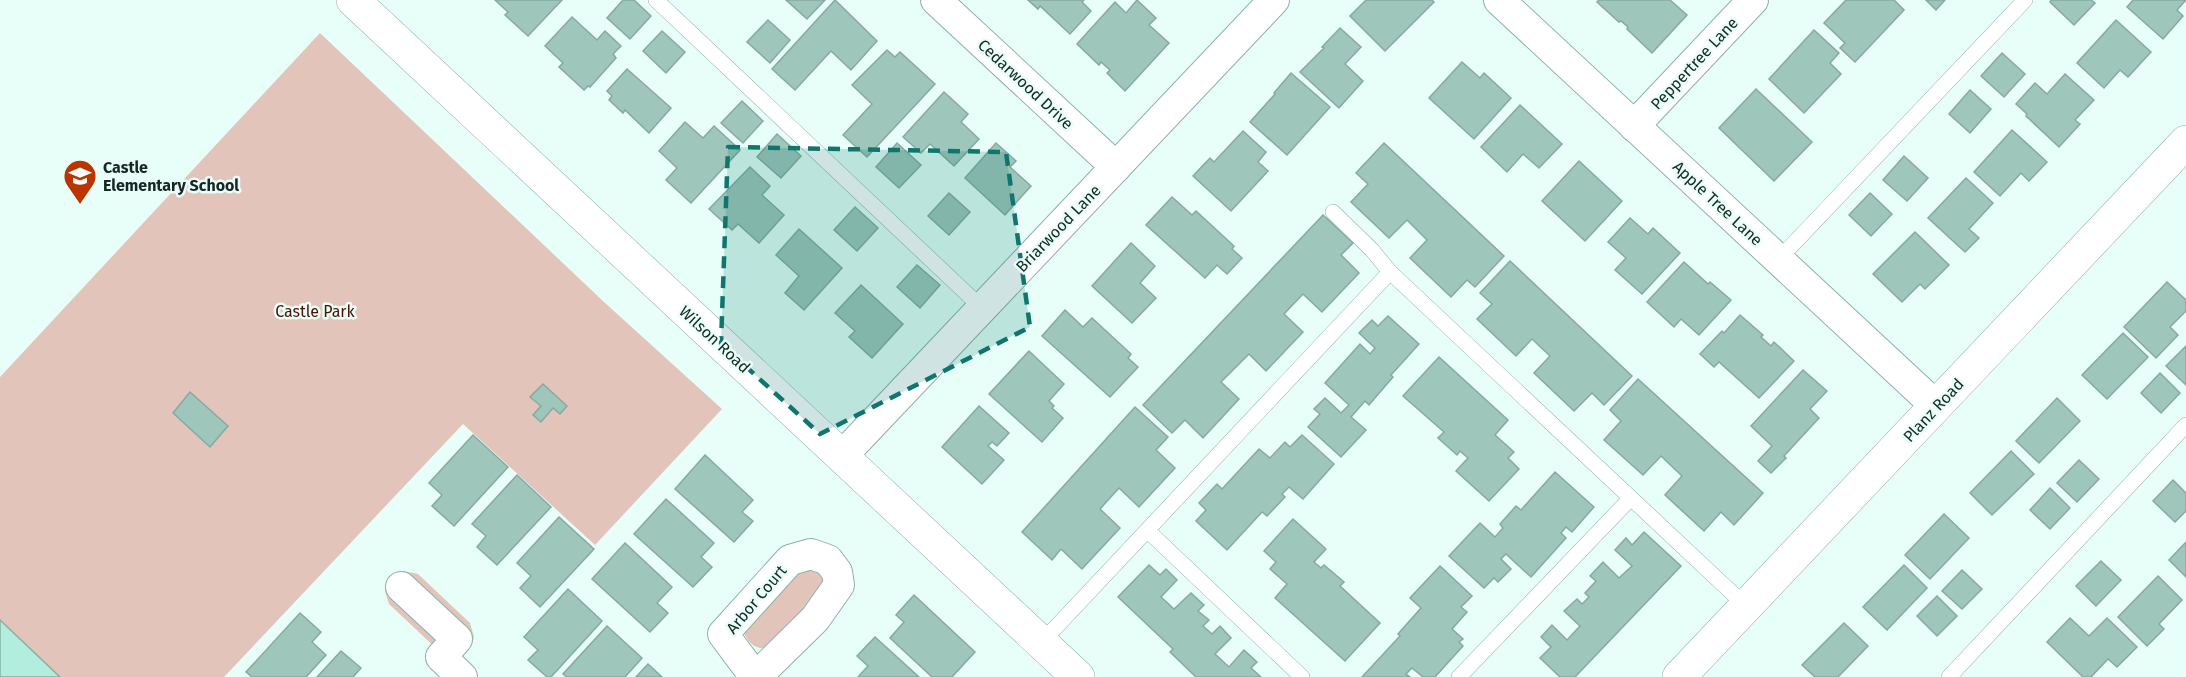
<svg xmlns="http://www.w3.org/2000/svg" width="2186" height="677" font-family="'Fira Sans',sans-serif">
<style>
.green{fill:#e3c4bb}
.water{fill:#b2eddd;stroke:#84b2a5;stroke-width:1.5}
.building{fill:#9fc6bb;stroke:#85aaa0;stroke-width:1.5}
.lines{fill:none;stroke-linecap:round;stroke-linejoin:round}
.lane-casing{stroke:#8cb2a8;stroke-width:16}
.street-casing{stroke:#8cb2a8;stroke-width:32}
.secondary-casing{stroke:#8cb2a8;stroke-width:34}
.lane{stroke:#fff;stroke-width:15}
.street{stroke:#fff;stroke-width:30}
.secondary{stroke:#fff;stroke-width:33}
.marked{fill:#0f766e;fill-opacity:0.2;stroke:#0f766e;stroke-width:4.5;stroke-dasharray:12 8;stroke-linejoin:round}
.labels{text-anchor:middle;stroke-width:5;stroke-linejoin:round;paint-order:stroke}
.street-label{font-size:16px;fill:#182723;stroke:#e7fff8}
.poi-label{font-size:16px;font-weight:bold;fill:#182723;stroke:#e7fff8;text-anchor:start}
.park-label{font-size:16px;fill:#4d1101;stroke:#e7fff8}
</style>
<rect width="100%" height="100%" fill="#e7fff8"/>
<g class="green">
<path d="M320 33 604 302 722 409 595 545 463 424 224 677H60L0 620V377Z"/>
<path d="M797 562 833 579 766 649C753 648 747 642 743 630Z"/>
<path d="M403 571 418 574 470 623 474 637 472 644 461 655 440 652 389 604 385 591 386 584 396 573Z"/>
</g>
<path class="water" d="M0 620 60 677H0Z"/>
<g class="building">
<path d="M495 0H562L528 36 505 15 508 12Z"/>
<path d="M623 0H634L651 16 630 39 607 18Z"/>
<path d="M786 0H825L807 19Z"/>
<path d="M835 0 877 41 851 70 831 51 795 90 772 69Z"/>
<path d="M1028 0H1084L1082 2 1091 11 1070 34 1040 6 1038 9Z"/>
<path d="M1137 0 1156 18 1149 25 1169 43 1125 91 1107 73 1110 70 1101 62 1099 65 1077 44 1115 2 1126 13Z"/>
<path d="M1366 0H1432L1434 2 1385 51 1350 16Z"/>
<path d="M1599 0H1670L1687 15 1652 53 1627 29 1628 27 1621 21 1619 22 1597 2Z"/>
<path d="M1846 0H1894L1904 10 1855 62 1840 48 1845 43 1824 23Z"/>
<path d="M1926 0H1945L1936 10Z"/>
<path d="M2051 0H2091L2095 3 2074 25 2050 2Z"/>
<path d="M2133 0H2186L2177 10 2183 16 2163 39 2127 7Z"/>
<path d="M572 17 597 40 605 31 621 46 613 54 616 58 590 87 588 86 584 90 559 67 563 63 545 46Z"/>
<path d="M768 20 790 40 770 63 747 42Z"/>
<path d="M2116 20 2151 52 2128 77 2120 70 2104 88 2077 63Z"/>
<path d="M1340 28 1361 47 1345 64 1363 81 1339 108 1300 72 1324 48 1322 47Z"/>
<path d="M1814 30 1839 53 1830 63 1841 74 1804 113 1769 79Z"/>
<path d="M662 31 685 52 666 73 643 51Z"/>
<path d="M887 50 895 57 900 52 935 84 867 157 843 135 872 104 852 85Z"/>
<path d="M2002 53 2025 74 2004 97 1981 76Z"/>
<path d="M1462 62 1480 78 1484 73 1511 98 1474 139 1429 98Z"/>
<path d="M627 69 671 108 649 133 625 110 623 113 609 100 612 96 607 91Z"/>
<path d="M1291 73 1330 107 1287 155 1250 122 1275 94 1274 93Z"/>
<path d="M2065 74 2094 100 2075 120 2080 124 2059 147 2026 116 2027 114 2016 104 2035 83 2047 94Z"/>
<path d="M1756 89 1812 142 1774 181 1719 128Z"/>
<path d="M1970 90 1991 109 1970 133 1949 114Z"/>
<path d="M944 92 968 114 961 122 979 139 954 166 930 144 921 153 903 137Z"/>
<path d="M742 101 763 121 743 143 721 123Z"/>
<path d="M1520 105 1562 144 1539 168 1523 154 1507 172 1481 147Z"/>
<path d="M685 122 703 138 714 126 740 150 691 203 666 180 677 168 659 151Z"/>
<path d="M2012 130 2047 162 2029 181 2021 173 2000 196 1974 172Z"/>
<path d="M1243 131 1266 152 1258 162 1268 171 1231 211 1193 176 1210 158 1214 162Z"/>
<path d="M777 134 801 156 781 178 757 157Z"/>
<path d="M897 143 921 165 899 188 876 167Z"/>
<path d="M996 143 1016 161 1010 167 1031 186 1005 215 965 178Z"/>
<path d="M1384 143 1504 256 1475 287 1467 280 1451 297 1410 258 1427 240 1407 220 1389 238 1351 202 1368 184 1356 173Z"/>
<path d="M1904 156 1928 178 1907 201 1883 180Z"/>
<path d="M1579 161 1622 201 1585 241 1542 201Z"/>
<path d="M750 167 770 186 762 195 784 215 759 243 738 224 732 230 709 209Z"/>
<path d="M1966 178 1993 203 1969 229 1979 238 1965 252 1928 218Z"/>
<path d="M949 193 970 212 949 235 928 216Z"/>
<path d="M1870 193 1892 214 1871 236 1849 215Z"/>
<path d="M1172 197 1192 215 1196 211 1234 246 1232 249 1242 258 1227 274 1217 265 1205 278 1146 225Z"/>
<path d="M855 207 878 228 857 251 834 230Z"/>
<path d="M1323 215 1353 243 1341 255 1359 273 1322 312 1303 294 1284 314 1303 332 1266 371 1249 354 1221 382 1239 399 1203 438 1185 420 1172 433 1143 405Z"/>
<path d="M1630 218 1648 234 1653 228 1680 253 1642 294 1615 270 1626 258 1608 242Z"/>
<path d="M799 229 842 268 804 310 785 293 799 276 776 255Z"/>
<path d="M1915 232 1949 265 1925 289 1920 284 1902 302 1873 274Z"/>
<path d="M1131 243 1155 266 1140 283 1156 298 1132 323 1092 286Z"/>
<path d="M1510 261 1632 376 1604 405 1592 393 1574 411 1534 373 1550 356 1532 339 1516 356 1477 319 1492 304 1480 293Z"/>
<path d="M1684 262 1708 284 1710 282 1731 300 1699 335 1681 319 1674 327 1647 302Z"/>
<path d="M917 265 940 285 920 308 897 287Z"/>
<path d="M2167 282 2186 300V311L2170 327 2178 335 2156 358 2124 327Z"/>
<path d="M861 285 903 324 872 358 849 337 855 331 835 313Z"/>
<path d="M1065 310 1083 327 1092 318 1131 354 1128 358 1138 367 1110 397 1042 336Z"/>
<path d="M1740 315 1763 335 1761 337 1771 346 1774 342 1794 361 1759 398 1719 362 1714 367 1700 354 1722 331 1724 333Z"/>
<path d="M1388 316 1419 344 1391 375 1393 377 1369 405 1365 401 1351 417 1366 430 1341 457 1308 427 1320 414 1314 409 1325 398 1341 413 1349 405 1325 383 1360 344 1370 354 1375 348 1359 333 1372 320 1378 326Z"/>
<path d="M2123 333 2148 357 2107 399 2082 375Z"/>
<path d="M2186 346V385L2166 366Z"/>
<path d="M1029 351 1064 384 1049 401 1054 406 1052 408 1063 418 1042 442 989 394Z"/>
<path d="M1439 357 1508 420 1495 435 1514 452 1508 458 1519 469 1489 501 1456 471 1468 458 1460 451 1457 455 1438 438 1444 432 1403 396Z"/>
<path d="M1803 370 1827 391 1810 409 1819 418 1784 456 1786 458 1771 473 1758 461 1772 446 1751 426Z"/>
<path d="M2160 373 2180 393 2161 413 2141 393Z"/>
<path d="M1638 379 1763 493 1734 525 1721 512 1704 531 1665 495 1682 476 1661 456 1643 475 1604 440 1621 421 1610 410Z"/>
<path d="M543 384 567 406 560 414 553 408 541 422 533 415 541 406 530 397Z"/>
<path d="M190 392 228 426 210 447 173 413Z"/>
<path d="M2057 398 2080 421 2039 463 2016 441Z"/>
<path d="M979 406 1009 433 997 446 992 442 988 446 1004 460 982 484 942 447Z"/>
<path d="M1135 407 1168 437 1156 450 1175 468 1139 507 1119 488 1100 509 1120 528 1082 569 1061 549 1052 560 1022 532Z"/>
<path d="M473 435 508 467 454 526 432 506 442 495 429 483Z"/>
<path d="M1302 435 1334 464 1303 499 1289 487 1282 494 1285 497 1267 516 1262 512 1227 550 1196 521 1206 510 1199 503 1217 484 1222 489 1259 449 1270 458 1285 442 1290 447Z"/>
<path d="M2011 451 2034 474 1992 515 1970 493Z"/>
<path d="M705 455 753 500 742 512 753 521 734 542 675 489Z"/>
<path d="M2079 460 2099 479 2077 502 2057 483Z"/>
<path d="M1555 472 1594 507 1572 532 1566 527 1561 533 1566 538 1531 577 1506 554 1501 559 1511 569 1498 582 1494 578 1484 588 1449 556 1480 523 1495 537 1503 528 1500 524 1516 506 1521 510Z"/>
<path d="M517 475 551 507 497 565 477 547 486 536 472 524Z"/>
<path d="M2173 480 2186 493V511L2175 522 2153 501Z"/>
<path d="M2050 488 2070 508 2050 529 2030 510Z"/>
<path d="M666 499 714 543 701 557 712 567 693 587 634 534Z"/>
<path d="M1944 514 1969 538 1930 579 1905 555Z"/>
<path d="M559 517 594 549 540 607 520 588 531 576 517 563Z"/>
<path d="M1293 519 1326 549 1314 562 1321 568 1324 565 1344 582 1340 586 1380 623 1345 661 1275 598 1287 584 1270 569 1276 562 1264 551Z"/>
<path d="M1644 532 1681 566 1575 677H1560L1540 658 1551 647 1541 637 1552 625 1567 640 1580 626 1564 611 1577 599 1582 604 1589 597 1585 593 1596 581 1590 576 1603 562 1619 578 1632 566 1615 550 1626 538 1632 545Z"/>
<path d="M2186 542V577L2169 560Z"/>
<path d="M625 543 672 587 657 603 668 613 650 632 592 579Z"/>
<path d="M2101 561 2121 580 2096 606 2076 586Z"/>
<path d="M1149 565 1160 575 1166 569 1177 580 1161 597 1174 609 1191 593 1204 605 1198 611 1209 620 1203 626 1212 634 1220 626 1231 638 1215 654 1229 667 1244 650 1257 662 1251 668 1261 677H1196L1170 652 1173 649 1118 597Z"/>
<path d="M1904 565 1927 588 1887 630 1863 607Z"/>
<path d="M1440 566 1472 596 1461 607 1467 612 1452 629 1463 639 1459 642 1463 646 1435 677H1423L1412 668 1406 674 1410 677H1362L1400 636 1398 634 1421 608 1410 598Z"/>
<path d="M1962 570 1982 589 1962 609 1942 591Z"/>
<path d="M2158 576 2182 600 2159 624 2164 629 2147 646 2118 617Z"/>
<path d="M568 589 602 621 551 677H547L528 660 538 650 524 637Z"/>
<path d="M914 595 975 652 952 677H932L890 638 904 622 896 615Z"/>
<path d="M1937 596 1957 616 1937 636 1917 616Z"/>
<path d="M300 613 321 632 312 642 326 655 306 677H252L246 672Z"/>
<path d="M2070 618 2089 636 2107 618 2137 647 2117 667 2108 659 2091 677H2083L2047 642Z"/>
<path d="M1844 623 1868 646 1838 677H1815L1802 665Z"/>
<path d="M607 626 642 658 625 677H567L563 674Z"/>
<path d="M875 637 919 677H858L868 666 857 656Z"/>
<path d="M341 651 361 668 353 677H317Z"/>
<path d="M648 664 662 677H636Z"/>
</g>
<g class="lines">
<defs>
<g id="lane">
<path d="M656 0 982 308"/>
<path d="M1333 212 1372 250 1390 272"/>
<path d="M1778 260 2025 0"/>
<path d="M1148 531 1302 677"/>
<path d="M1041 643 1390 272 1746 606"/>
<path d="M1459 677 1630 499"/>
<path d="M1949 677 2186 425"/>
</g>
<g id="street">
<path d="M936 0 1116 167"/>
<path d="M1499 0 1936 406"/>
<path d="M1634 126 1753 0"/>
<path d="M842 456 1274 0"/>
<path d="M401 587 457 639 441 657 462 677"/>
<path d="M755 677 723 634 790 560 811 554 828 560 837 572 839 585 815 619 756 677"/>
</g>
<g id="secondary">
<path d="M353 0 1078 677"/>
<path d="M1679 677 2186 142"/>
</g>
</defs>
<use href="#lane" class="lane-casing"/>
<use href="#street" class="street-casing"/>
<use href="#secondary" class="secondary-casing"/>
<use href="#lane" class="lane"/>
<use href="#street" class="street"/>
<use href="#secondary" class="secondary"/>
</g>
<path class="marked" d="M728 147 1006 152 1030 327 820 434 721 344Z"/>
<defs>
<symbol id="school-pin" viewBox="-11 -11 22 30"><path d="M0 17L-7.5 6A9.5 9.5 0 1 1 7.5 6Z" fill="#bc3400" stroke="#e7fff8"/><path d="M0-5L7-2L0 1L-7-2ZM-4 1L0 2.5L4 1V4Q0 6-4 4Z" fill="#fff"/></symbol>
</defs>
<g fill-rule="evenodd">
<use href="#school-pin" x="61" y="157" width="38" height="52"/>
</g>
<g class="labels">
<g class="street-label">
<text transform="translate(1694 63) rotate(-47)" y="6">Peppertree Lane</text>
<text transform="translate(1026 84) rotate(43)" y="6">Cedarwood Drive</text>
<text transform="translate(1718 203) rotate(43)" y="6">Apple Tree Lane</text>
<text transform="translate(1058 228) rotate(-46)" y="6">Briarwood Lane</text>
<text transform="translate(715 339) rotate(43)" y="6">Wilson Road</text>
<text transform="translate(1933 410) rotate(-47)" y="6">Planz Road</text>
<text transform="translate(756 599) rotate(-50)" y="6">Arbor Court</text>
</g>
<g class="poi-label">
<text x="103" y="173">Castle<tspan x="103" dy="18">Elementary School</tspan></text>
</g>
<g class="park-label">
<text x="315" y="317">Castle Park</text>
</g>
</g>
</svg>
